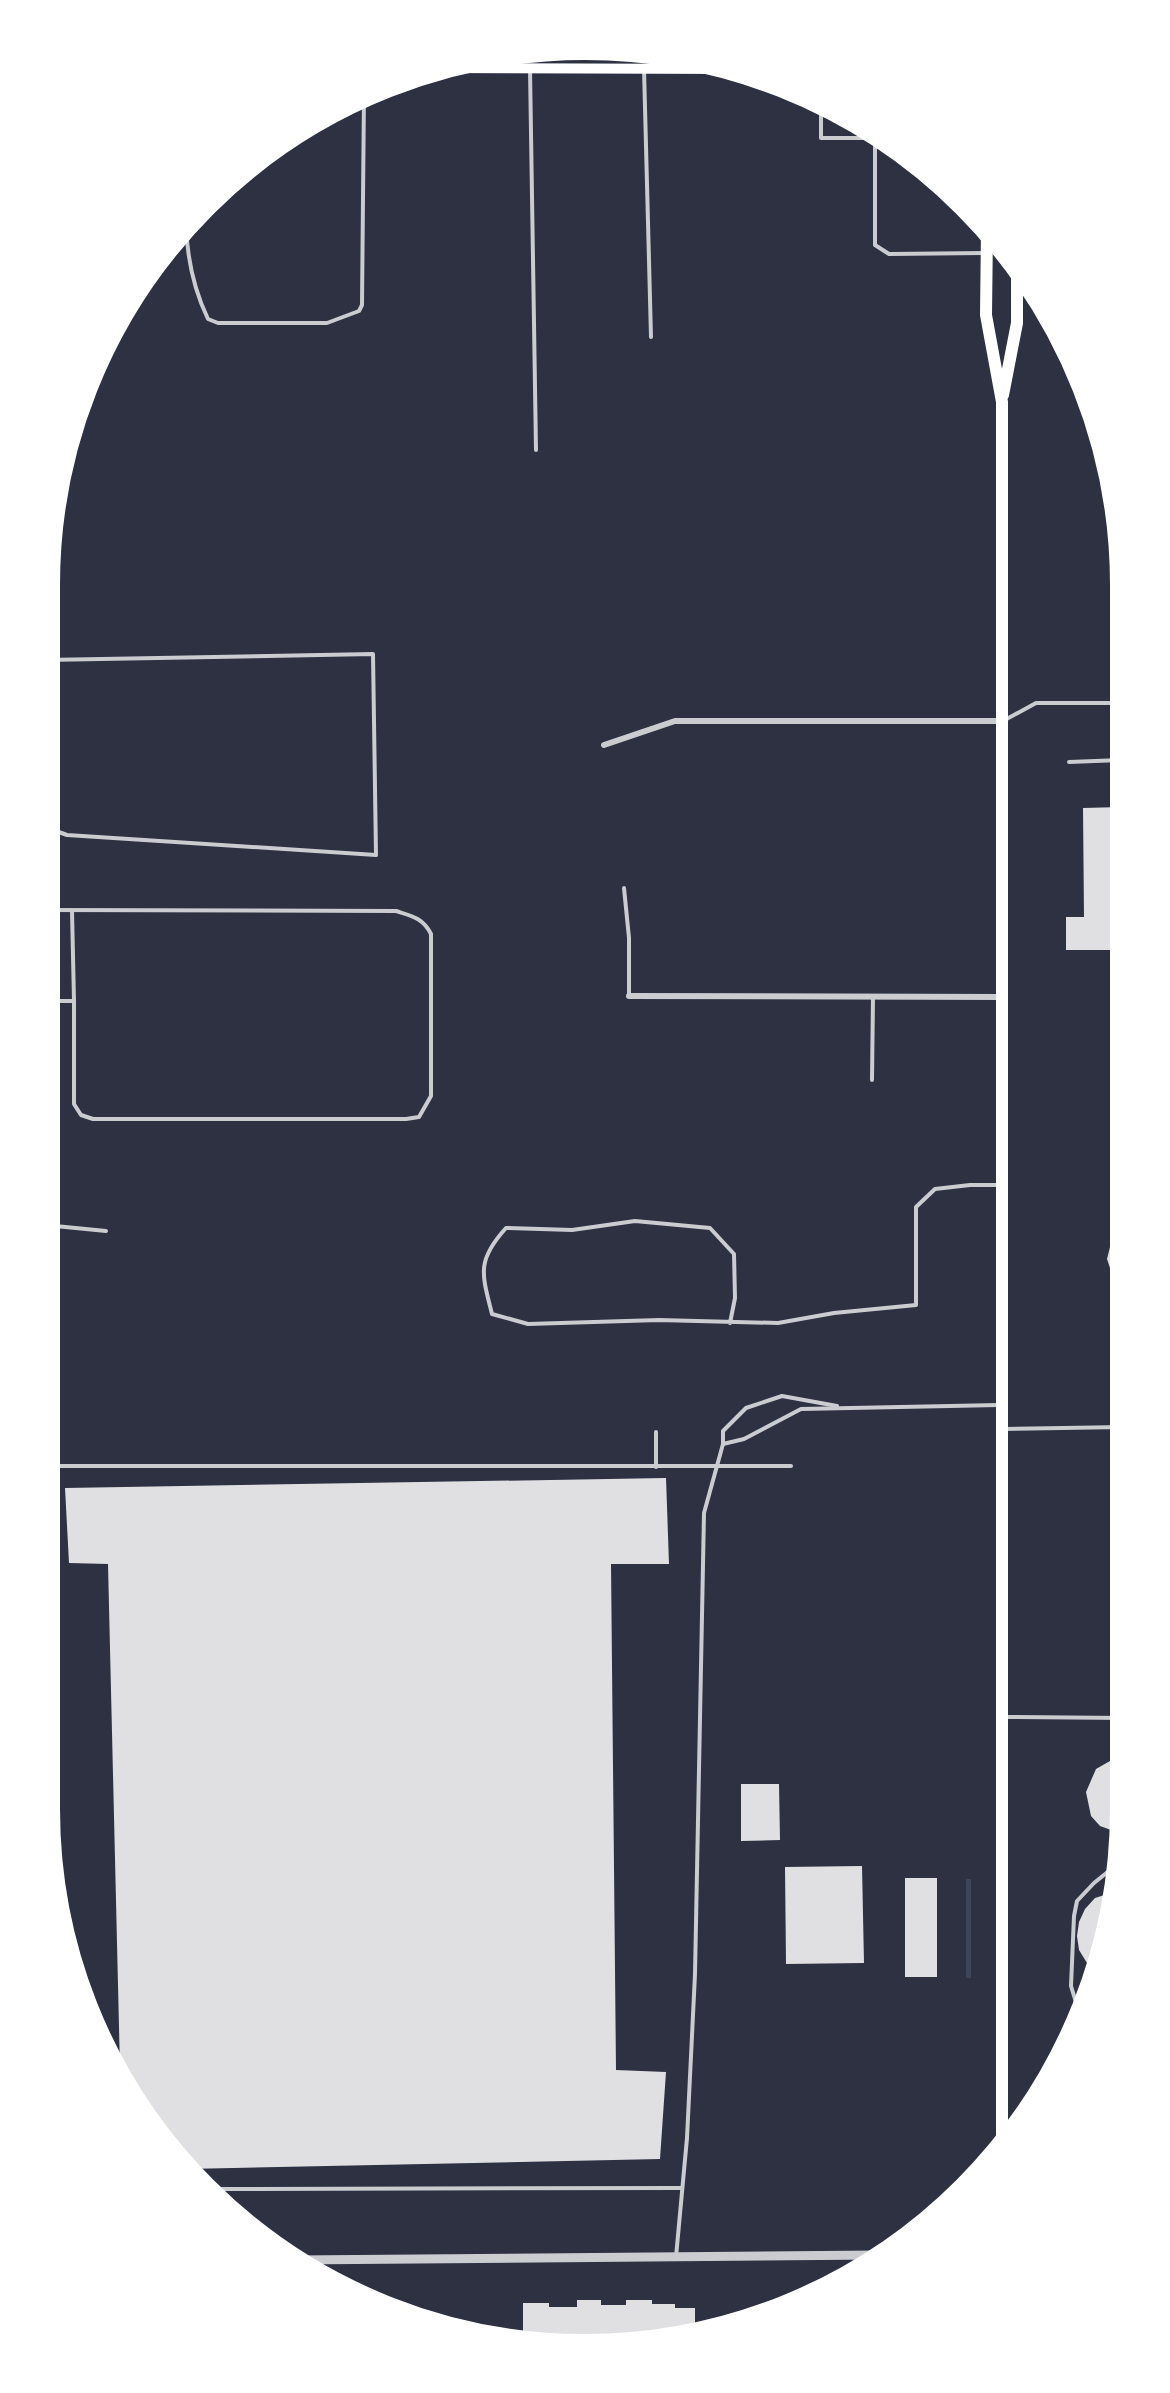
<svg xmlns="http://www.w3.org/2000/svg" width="1170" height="2393" font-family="'Asap Condensed',sans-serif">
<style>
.green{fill:#3c4559}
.building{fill:#e0e0e3}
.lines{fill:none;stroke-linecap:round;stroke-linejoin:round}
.service{stroke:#caccd0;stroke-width:4}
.minor{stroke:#caccd0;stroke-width:6}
.tertiary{stroke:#caccd0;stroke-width:9}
.secondary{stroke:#fff;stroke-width:10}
.primary{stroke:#fff;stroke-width:12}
.rim{fill:none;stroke:#fff;stroke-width:8}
</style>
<rect width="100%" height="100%" fill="#2d3142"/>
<rect class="green" x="966" y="1879" width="5" height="99"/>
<g class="building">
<path d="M1121 807V829H1117V950H1066V917H1084L1083 808Z"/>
<path d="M1122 1088V1094L1123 1121 1115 1104Z"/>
<path d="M1123 1234V1282L1112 1274 1107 1259 1111 1243Z"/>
<path d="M1123 1304V1337L1114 1323 1116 1312Z"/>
<path d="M666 1478 669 1564H611L616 2070 666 2072 660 2159 186 2169 157 2137 120 2069 108 1564 69 1563 65 1488Z"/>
<path d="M1117 1757H1125L1122 1834 1100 1826 1091 1816 1086 1792 1096 1769Z"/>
<path d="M741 1784H779L780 1840 741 1841Z"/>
<path d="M862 1866 864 1963 786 1964 785 1867Z"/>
<rect x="905" y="1878" width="32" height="99"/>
<path d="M1117 1891 1115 1914 1097 1972 1087 1963 1079 1950 1077 1936 1079 1922 1085 1909 1095 1898Z"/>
<path d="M577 2300H601V2305H626V2300H652V2304H675V2308H695V2329L700 2330 655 2343 523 2339V2303H549V2307H577Z"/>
</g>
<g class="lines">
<g class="service">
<path d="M530 69 536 450"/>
<path d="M644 69 651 337"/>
<path d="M821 103V138H875V245L889 254 984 253"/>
<path d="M186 224C187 258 193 288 208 319L218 323H327L359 311 362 305 364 94"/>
<path d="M1003 721 1036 703H1121"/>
<path d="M1069 762 1121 760"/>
<path d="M45 827 67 835 376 855 373 654 45 660"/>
<path d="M624 888 629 938V996"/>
<path d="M72 911 74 1001"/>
<path d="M45 1001H74V1104L81 1115 93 1119H406L419 1117 431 1096V934C423 918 412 916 396 911L45 910"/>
<path d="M872 1080 873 997"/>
<path d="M45 1225 106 1231"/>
<path d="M730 1323 735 1298 734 1254 710 1228 635 1221 572 1230 506 1228C476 1261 482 1274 492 1314L528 1324 659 1320 778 1323 834 1313 916 1305V1207L935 1189 970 1185H998"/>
<path d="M1004 1429 1124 1427"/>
<path d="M723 1444 744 1439 801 1409 999 1405"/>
<path d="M45 1466H791"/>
<path d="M656 1467V1432"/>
<path d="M1116 1618 1114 1548 1124 1519"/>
<path d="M1003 1717 1125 1718"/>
<path d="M1084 2013 1078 2009 1071 1986 1074 1916 1077 1901 1094 1883 1120 1862"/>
<path d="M206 2189 682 2188"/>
<path d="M676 2257 687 2138 695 1974 704 1513 723 1444V1431L746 1408 782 1396 837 1406"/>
</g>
<g class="minor">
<path d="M604 745 675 721H1002"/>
<path d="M629 996 1003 997"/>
</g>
<path class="tertiary" d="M294 2260 876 2255"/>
<path class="secondary" d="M436 68 735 69"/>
<g class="primary">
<path d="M987 230 986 315 1002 402V2147"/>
<path d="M1003 395 1017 323V263"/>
</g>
</g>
<path d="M0 0H1170V2393H0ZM585 56H585A529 529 0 0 1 1114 585V1809A529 529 0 0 1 585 2338H585A529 529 0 0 1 56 1809V585A529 529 0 0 1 585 56Z" fill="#fff" fill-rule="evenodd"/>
<path class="rim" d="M585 56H585A529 529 0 0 1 1114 585V1809A529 529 0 0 1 585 2338H585A529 529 0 0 1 56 1809V585A529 529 0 0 1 585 56Z"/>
</svg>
